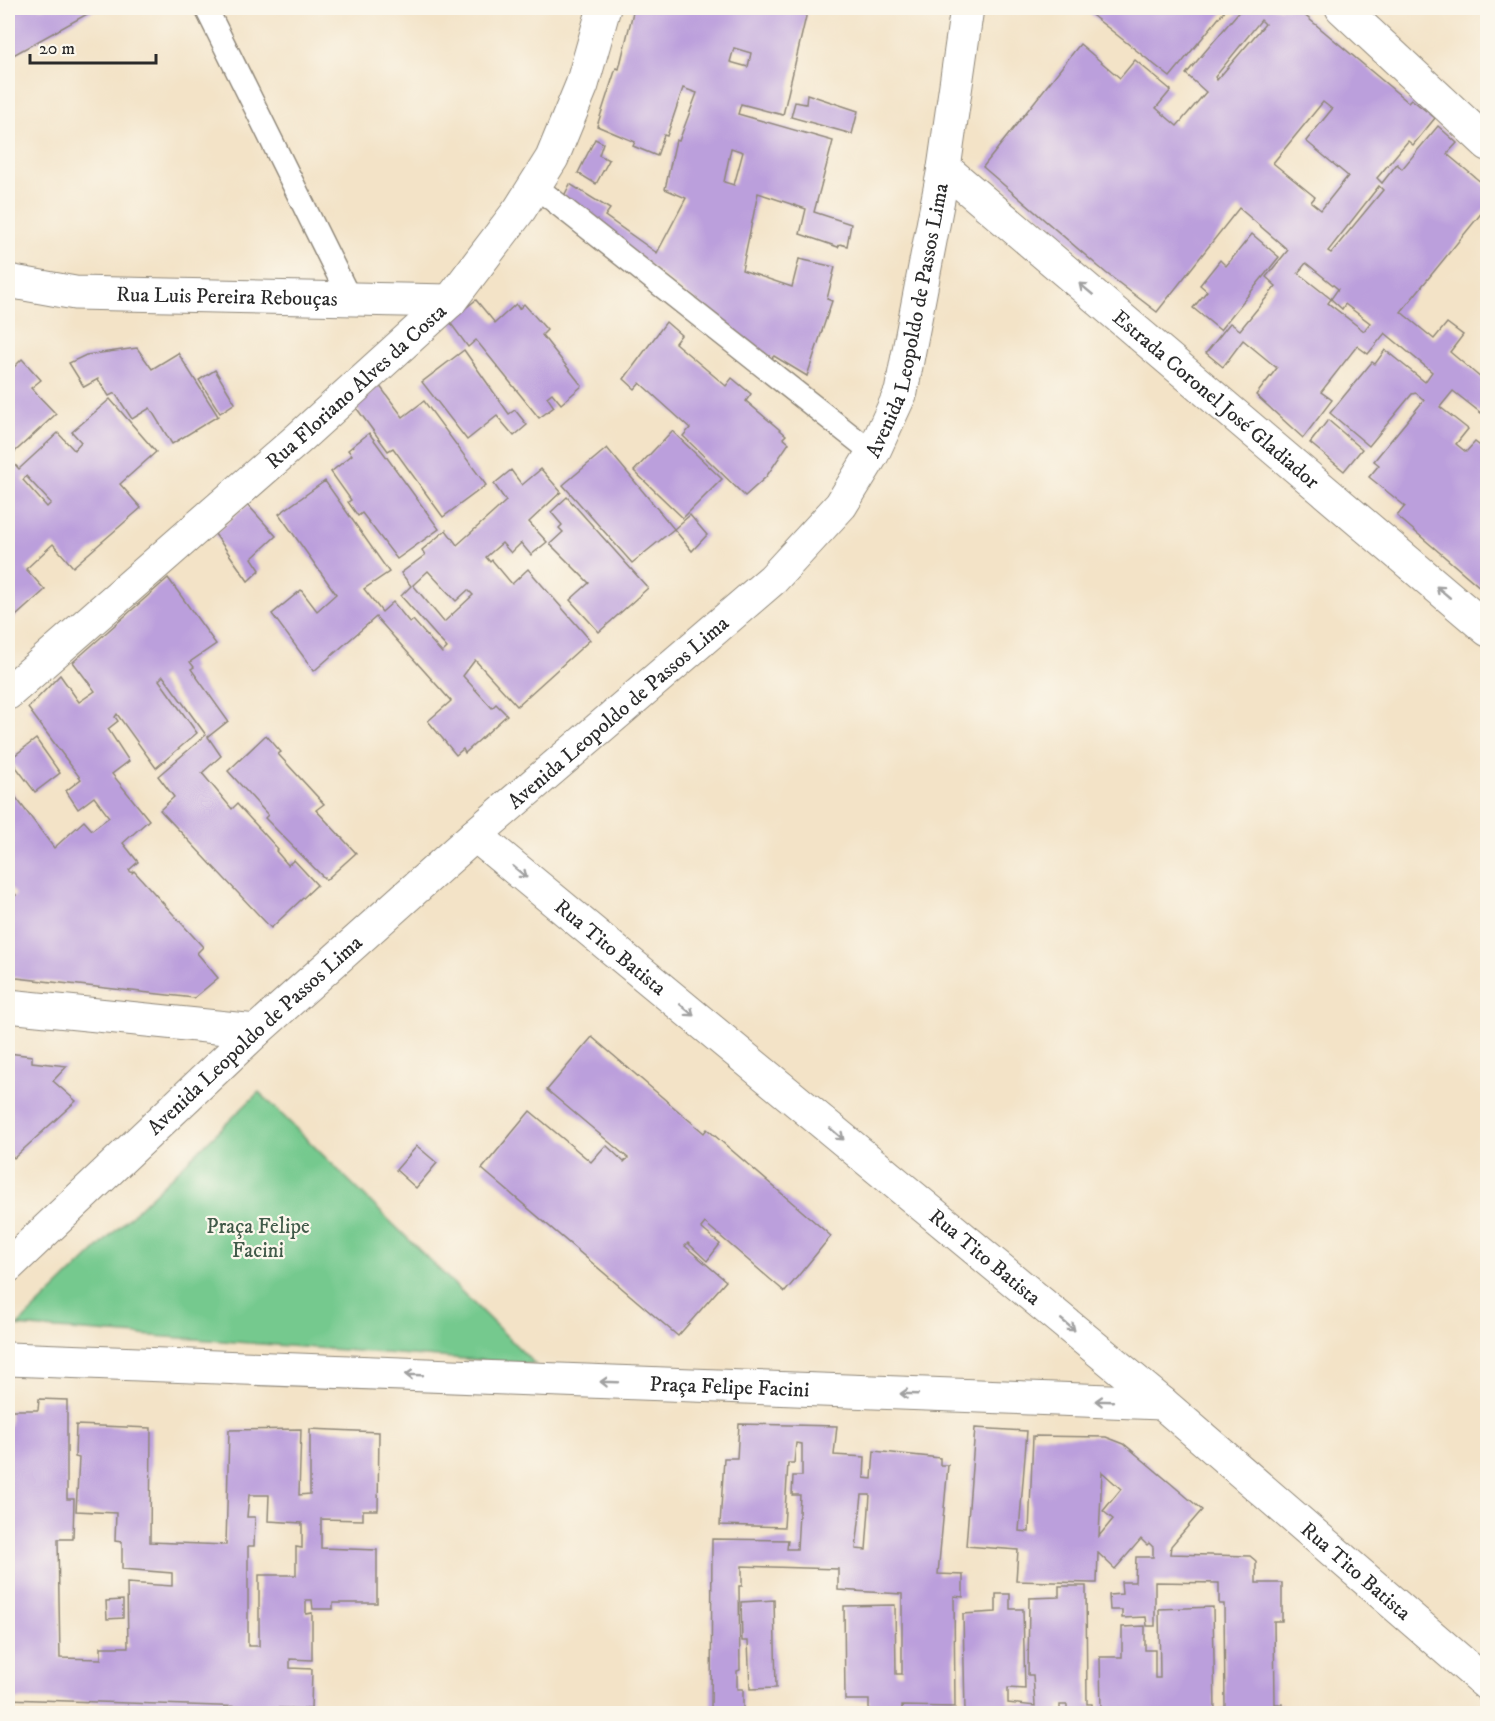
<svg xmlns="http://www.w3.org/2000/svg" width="1495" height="1721" font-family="'IM FELL DW Pica',serif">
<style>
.green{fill:#74c98e;stroke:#507a5c;stroke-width:1.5}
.building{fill:#bb9fdc;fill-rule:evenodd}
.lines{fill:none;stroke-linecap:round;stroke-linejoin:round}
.service-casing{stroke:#8f8779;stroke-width:25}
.minor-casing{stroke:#8f8779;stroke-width:35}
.service{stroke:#fff;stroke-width:22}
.minor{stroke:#fff;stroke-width:33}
.oneway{stroke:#a0a0a0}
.labels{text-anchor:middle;stroke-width:4.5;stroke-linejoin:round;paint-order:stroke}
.street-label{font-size:21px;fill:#2b2b2b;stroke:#fbf7ec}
.park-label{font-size:21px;fill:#415a49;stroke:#fbf7ec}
</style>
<rect width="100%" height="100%" fill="#fbf7ec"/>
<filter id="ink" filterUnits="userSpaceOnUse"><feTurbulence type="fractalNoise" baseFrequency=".0167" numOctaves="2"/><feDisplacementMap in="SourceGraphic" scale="12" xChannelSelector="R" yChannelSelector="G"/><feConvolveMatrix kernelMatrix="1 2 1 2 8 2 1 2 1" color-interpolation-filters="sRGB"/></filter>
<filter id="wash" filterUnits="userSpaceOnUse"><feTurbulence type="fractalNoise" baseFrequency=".008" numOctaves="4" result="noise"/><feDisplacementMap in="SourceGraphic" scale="24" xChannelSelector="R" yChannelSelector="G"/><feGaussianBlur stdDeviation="1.35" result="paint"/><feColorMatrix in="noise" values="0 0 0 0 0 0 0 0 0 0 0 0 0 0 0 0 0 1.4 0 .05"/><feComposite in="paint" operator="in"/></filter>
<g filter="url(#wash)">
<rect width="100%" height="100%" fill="#f3e3c7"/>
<path class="green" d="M259 1092 535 1364 17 1326Z"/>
<g id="blocks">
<g class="building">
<path d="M8 8H98L8 58Z"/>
<path d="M634 8H808L783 115 741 104 738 114 833 141 814 212 851 224 847 246 840 244 838 247 800 234 806 209 758 193 742 270 792 287 799 259 835 267 827 299 832 301 807 376 774 356 771 359 563 198 570 184 610 209 605 216 657 253 686 198 665 189 676 140 679 141 697 93 683 88 667 136 664 135 657 156 633 146 635 142 597 126 616 68 619 69ZM734 48 751 53 748 67 730 62ZM731 148 743 152 734 185 724 182Z"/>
<path d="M1083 8H1227L1170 77Z"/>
<path d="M1242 8H1296L1408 102 1411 99 1435 118 1413 145 1408 141 1377 178 1382 183 1397 164 1402 169 1438 126 1457 143 1447 154 1488 188V205L1401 312 1434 339 1447 323 1463 335 1450 352 1488 384V406L1481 413 1453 391 1440 407 1468 429 1456 444 1466 452 1475 442 1488 452V594L1397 516 1405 506 1369 477 1379 465 1374 461 1424 400 1416 393 1412 394 1369 446 1330 413 1372 362 1375 364 1385 350 1425 382 1432 372 1385 333 1368 354 1357 346 1321 392 1332 400 1303 438 1256 395 1277 368 1243 340 1223 367 1206 353 1230 323 1240 330 1276 286 1266 277 1288 250 1239 208 1157 312 1106 273 983 167 1080 44 1120 78 1135 60 1171 90 1156 108 1177 126 1206 92 1186 74ZM1261 20 1265 24 1217 80 1215 77ZM1323 102 1332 109 1306 141 1348 176 1321 210 1311 202 1315 197 1273 163ZM1379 186 1383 190 1331 253 1328 251ZM1306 263 1338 289 1331 299 1298 273ZM1331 299 1342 309 1345 304 1370 323 1364 331 1328 303Z"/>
<path d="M807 94 858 111 852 134 791 117 795 102 806 104Z"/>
<path d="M595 139 603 143 599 155 609 160 596 184 578 173Z"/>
<path d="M1252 234 1279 257 1220 330 1193 308 1207 291 1200 285 1220 260 1226 266Z"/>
<path d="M476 300 495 323 516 304 519 309 524 304 547 330 542 335 582 386 561 404 552 393 547 397 554 407 539 418 476 340 468 347 449 321Z"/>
<path d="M666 322 681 335 675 343 726 386 732 378 751 394 746 401 786 435 783 438 789 443 766 477 745 496 683 436 690 428 640 383 635 389 624 379Z"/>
<path d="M137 348 152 369 178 353 218 416 172 444 150 408 132 419 115 393 109 396 98 379 84 387 69 363 86 355Z"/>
<path d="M464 350 509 414 515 410 527 425 514 436 497 416 467 440 422 382Z"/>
<path d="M22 359 41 380 31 388 56 414 8 458V373Z"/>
<path d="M215 370 235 403 220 413 199 380Z"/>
<path d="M379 385 403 417 424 401 486 485 443 517 393 448 388 451 355 406Z"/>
<path d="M110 399 156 452 120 484 141 508 73 567 53 544 26 569 45 590 8 623V460L9 458 19 469 58 433 74 450 81 442 72 432ZM26 476 51 503 47 507 23 480Z"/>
<path d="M1328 420 1362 449 1344 471 1310 443Z"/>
<path d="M672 431 722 479 683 518 634 471Z"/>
<path d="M369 433 439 529 397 559 362 513 358 516 348 502 351 500 331 472 352 455 348 450Z"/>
<path d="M607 448 674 529 690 515 707 535 692 551 674 529 632 563 563 485Z"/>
<path d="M541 469 561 492 529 522 547 542 531 555 521 543 511 553 502 543 486 557 490 562 492 560 512 584 528 569 590 640 517 706 475 660 463 676 492 708 496 704 507 715 465 753 463 749 456 755 428 721 451 701 376 617 314 671 272 614 301 590 317 611 336 594 279 514 325 481 389 572 364 589 382 612 393 602 410 623 413 620 442 653 447 648 401 596 411 586 401 573 425 555 422 550 446 530 457 545 494 512 506 501 494 484 511 470 522 485ZM428 571 456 601 468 590 473 595 444 622 413 585Z"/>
<path d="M567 497 648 588 599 632 570 600 589 583 550 544 563 532 559 528 562 525 551 512Z"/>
<path d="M248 505 276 536 252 558 260 570 248 581 215 534Z"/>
<path d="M168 578 216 644 190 662 194 667 191 669 228 721 208 737 221 756 202 773 232 809 237 804 278 849 276 851 288 865 294 860 317 885 271 928 160 810 174 797 158 776 206 735 163 676 159 680 197 733 156 768 117 714 115 717 118 721 108 729 129 761 112 774 149 820 123 843 138 862 129 870 132 873 134 871 203 947 197 953 218 978 194 998 8 977V892L12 898 16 895 8 884V787L54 848 84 821 92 830 109 817 94 797 78 809 66 791 81 779 28 708 60 675 79 702 95 691 73 662Z"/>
<path d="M266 735 281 752 278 754 324 804 316 810 356 853 326 880 265 818 268 815 228 771Z"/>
<path d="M36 739 60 773 35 792 10 759Z"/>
<path d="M592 1037 704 1133 707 1129 831 1236 785 1292 705 1223 701 1228 720 1244 707 1261 688 1243 685 1246 726 1281 678 1336 482 1169 530 1111 591 1162 606 1145 624 1162 628 1158 547 1090Z"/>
<path d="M8 1053 32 1056V1062L67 1066 53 1081 76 1101 14 1158 8 1151Z"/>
<path d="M417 1146 437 1163 416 1188 396 1170Z"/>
<path d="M39 1399 67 1400V1499H74L73 1539H58L60 1658 101 1659V1647H128L127 1583 172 1586V1573L122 1569V1542L115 1541 116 1513 76 1511 79 1458 75 1457 76 1425 151 1428 150 1542 226 1545 229 1430 301 1429 299 1495 310 1494V1429L379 1432 378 1510H363V1520L321 1519V1548L377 1550V1603H333V1609H313L312 1600H306V1614L312 1613V1660L290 1659V1668L312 1669 311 1709 8 1699V1425H10V1410H38ZM249 1495H269L268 1521 302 1523V1548L296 1547V1575H259V1646H248V1546H254L255 1517H247Z"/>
<path d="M739 1424 837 1426 834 1455 865 1457 864 1478 872 1479 874 1451 940 1458V1465H948L938 1574 963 1575V1597L954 1596 955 1707 902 1706V1713H869V1700H845L844 1606 895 1605 896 1674H902V1594L838 1590V1569L742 1566V1586H739L740 1670 737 1671V1689H743V1713H711L712 1539 788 1540 787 1549H797L800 1495H792L793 1476H802V1444L796 1443 794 1463H788L784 1527 720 1525 724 1458H737ZM862 1495H870L866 1550 856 1549Z"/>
<path d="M975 1428 1027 1431 1019 1531 1029 1532 1033 1436 1106 1437 1124 1444 1202 1510 1171 1546 1170 1554 1250 1556 1256 1561V1583H1282V1621H1274L1275 1704H1282V1713H1220V1709H1225L1224 1604H1219V1583L1155 1582V1626H1147L1146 1617 1122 1618V1610H1110L1109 1595 1122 1594 1121 1582H1135L1136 1557H1153V1547L1149 1543 1147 1545 1141 1539 1115 1569 1098 1553 1097 1583H1091L1016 1581 1018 1550 966 1546ZM1102 1472 1121 1489 1103 1511 1113 1519 1099 1536Z"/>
<path d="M1059 1586H1086L1087 1704H1092L1093 1713H1067V1705H1060V1713H965L963 1614 996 1612V1594H1010V1609H1023L1025 1689 1008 1688V1703L1035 1706 1033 1675H1028L1029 1598 1059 1597Z"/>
<path d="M123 1600V1618L107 1619 106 1601Z"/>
<path d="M774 1600 776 1688 750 1689 748 1641H742L741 1602Z"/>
<path d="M1213 1607 1215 1713H1156V1711L1101 1713 1100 1657H1122V1627L1145 1626V1650H1155V1678H1160L1159 1609Z"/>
</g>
</g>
</g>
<g filter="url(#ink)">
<use href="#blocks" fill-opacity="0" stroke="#8f8779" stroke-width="1.5"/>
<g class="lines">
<defs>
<g id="service">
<path d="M206 8 350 299"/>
<path d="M535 186 873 453"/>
</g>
<g id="minor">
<path d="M1342 8 1488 144"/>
<path id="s1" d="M944 168 1488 630"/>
<path id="s2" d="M8 281 75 293 450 301"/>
<path id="s3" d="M8 693 298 439 450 301 520 209 552 158 582 85 604 8"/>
<path id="s4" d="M475 835 1162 1403 1488 1685"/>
<path d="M8 1006 256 1031"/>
<path id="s5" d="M8 1266 256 1031 475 835 773 579 841 505 873 453 901 392 944 168 967 8"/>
<path id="s6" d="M8 1359 1162 1403"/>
</g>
</defs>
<use href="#service" class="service-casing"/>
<use href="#minor" class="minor-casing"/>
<use href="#service" class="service"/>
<use href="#minor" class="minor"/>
</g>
<defs><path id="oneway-shaft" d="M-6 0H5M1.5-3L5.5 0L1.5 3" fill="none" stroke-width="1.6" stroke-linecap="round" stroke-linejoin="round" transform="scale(1.5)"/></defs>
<g class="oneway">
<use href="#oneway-shaft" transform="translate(1086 289) rotate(-140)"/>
<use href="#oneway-shaft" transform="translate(1443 592) rotate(-140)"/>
<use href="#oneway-shaft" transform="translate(520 872) rotate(40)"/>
<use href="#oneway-shaft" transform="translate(687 1010) rotate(40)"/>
<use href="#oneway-shaft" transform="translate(837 1134) rotate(40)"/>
<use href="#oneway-shaft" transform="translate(1068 1325) rotate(40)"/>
<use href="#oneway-shaft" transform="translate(414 1375) rotate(-178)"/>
<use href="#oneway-shaft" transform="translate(609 1382) rotate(-178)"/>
<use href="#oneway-shaft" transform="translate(909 1394) rotate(-178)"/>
<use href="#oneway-shaft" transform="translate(1104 1401) rotate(-178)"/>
</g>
</g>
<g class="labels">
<g class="street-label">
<text dy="7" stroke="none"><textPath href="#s2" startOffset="220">Rua Luis Pereira Rebouças</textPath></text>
<text dy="7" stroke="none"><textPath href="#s5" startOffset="1328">Avenida Leopoldo de Passos Lima</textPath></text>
<text dy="7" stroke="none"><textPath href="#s3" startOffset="464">Rua Floriano Alves da Costa</textPath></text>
<text dy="7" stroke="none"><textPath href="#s1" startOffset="357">Estrada Coronel José Gladiador</textPath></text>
<text dy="7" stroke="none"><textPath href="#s5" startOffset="824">Avenida Leopoldo de Passos Lima</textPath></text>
<text dy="7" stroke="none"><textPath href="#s4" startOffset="176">Rua Tito Batista</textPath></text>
<text dy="7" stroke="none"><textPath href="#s5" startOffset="338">Avenida Leopoldo de Passos Lima</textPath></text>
<text dy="7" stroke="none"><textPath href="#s4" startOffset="662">Rua Tito Batista</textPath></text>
<text dy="7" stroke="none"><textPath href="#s6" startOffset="722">Praça Felipe Facini</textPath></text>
<text dy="7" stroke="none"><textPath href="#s4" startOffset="1148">Rua Tito Batista</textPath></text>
</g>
<g class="park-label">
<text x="258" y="1233">Praça Felipe<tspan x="258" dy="24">Facini</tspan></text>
</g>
</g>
<rect width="1495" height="1721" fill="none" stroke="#fbf7ec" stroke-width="30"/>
<path d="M30 54v9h126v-9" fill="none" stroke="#2b2b2b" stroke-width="3"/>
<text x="39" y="54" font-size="18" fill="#2b2b2b" stroke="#fbf7ec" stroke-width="4.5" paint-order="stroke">20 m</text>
</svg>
